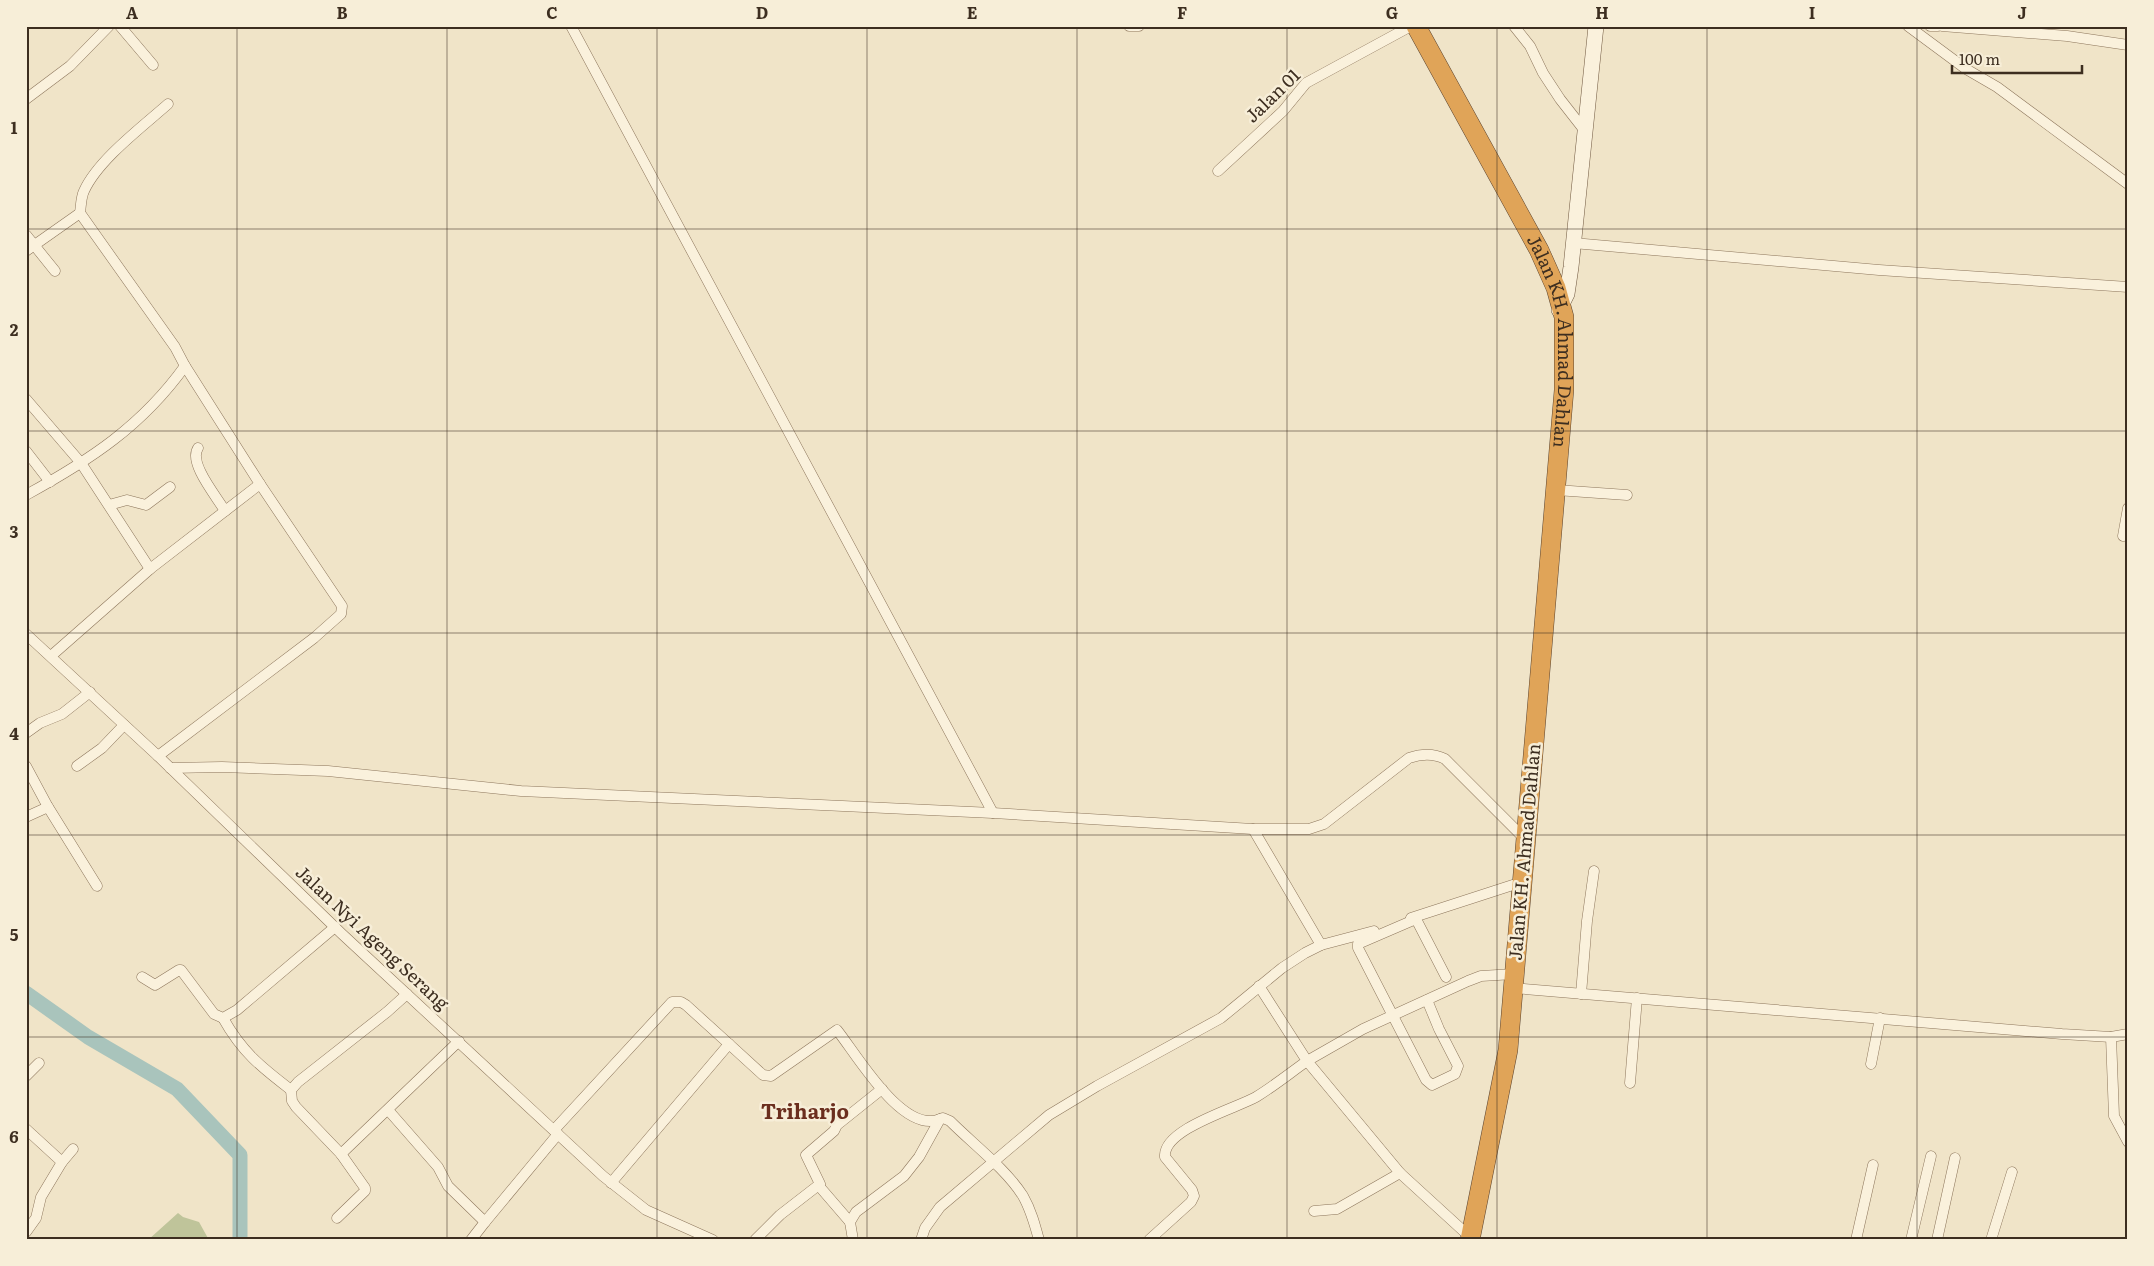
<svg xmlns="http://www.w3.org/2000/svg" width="2154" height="1266" font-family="Literata,serif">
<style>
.cemetery{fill:#bfc49a}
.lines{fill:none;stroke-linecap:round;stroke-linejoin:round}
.river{stroke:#a9c4bc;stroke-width:15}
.street-casing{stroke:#8d765c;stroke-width:11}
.secondary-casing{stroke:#6f573f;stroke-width:16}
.highway-casing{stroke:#5b4430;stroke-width:20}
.street{stroke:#faf1dc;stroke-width:10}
.secondary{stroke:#faf1dc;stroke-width:15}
.highway{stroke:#e0a458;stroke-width:19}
.grid{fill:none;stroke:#3d2e20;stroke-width:1;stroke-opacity:0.55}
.labels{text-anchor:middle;stroke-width:5;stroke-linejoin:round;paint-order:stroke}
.street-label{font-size:18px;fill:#3d2e20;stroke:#f7eed8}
.quarter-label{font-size:20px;font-weight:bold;fill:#6b2e1e;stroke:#f7eed8}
.neatline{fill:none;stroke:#3d2e20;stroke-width:2}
.grid-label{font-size:16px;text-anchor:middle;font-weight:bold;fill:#3d2e20}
</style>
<rect width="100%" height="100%" fill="#f0e4c8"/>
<path class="cemetery" d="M178 1213 183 1217 199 1222 209 1240H148Z"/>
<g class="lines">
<path class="river" d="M26 993 88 1037 177 1089 240 1155V1240"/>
<defs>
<g id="street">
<path d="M120 26 153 65"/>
<path d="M571 26 993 813"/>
<path d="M1129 26H1139"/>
<path d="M1514 26 1530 46 1543 73 1560 99 1585 131"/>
<path d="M1908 26 1966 69 1997 87 2128 184"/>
<path d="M1930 26H1938"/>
<path d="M1942 26 2067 36 2128 45"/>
<path d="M26 99 70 66 109 26"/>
<path d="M1218 171 1283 111 1306 83 1411 26"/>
<path d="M26 235 55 271"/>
<path d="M1573 243 1879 270 2128 287"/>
<path d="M26 251 80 213"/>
<path d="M26 399 81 463 150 569"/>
<path d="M198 448C188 463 217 497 225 511"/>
<path d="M26 451 50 482"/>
<path d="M1556 490 1627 495"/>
<path d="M26 495C90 460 142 426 185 366L175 347 80 213C81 206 81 197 84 191 98 160 142 127 168 104"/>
<path d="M109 505 127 500 146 505 170 487"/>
<path d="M2128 508 2123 536 2128 535"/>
<path d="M26 634 158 756 342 934 603 1176 646 1210 713 1240"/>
<path d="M51 656 150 569 260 484 185 366"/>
<path d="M26 733 40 723 62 714 90 692"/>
<path d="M158 756 314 638 341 614 342 606 260 484"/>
<path d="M26 766 48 807 97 886"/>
<path d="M77 766 102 748 124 725"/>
<path d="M170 768 222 767 328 771 521 791 993 813 1253 829H1309L1324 824 1409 758C1421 754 1433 753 1445 759L1526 840"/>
<path d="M26 817 48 807"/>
<path d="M1253 829 1321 945 1374 931"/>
<path d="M1411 918 1522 882"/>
<path d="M142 977 155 985 179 970H181L214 1014 223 1018 237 1010 335 927"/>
<path d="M1513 988 2062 1034 2111 1037 2128 1034"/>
<path d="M407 994 387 1012 298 1082 291 1090 292 1101 296 1107 341 1154 459 1041"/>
<path d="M1581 994 1587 921 1594 871"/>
<path d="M1427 1000 1439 1029 1458 1066 1455 1074 1432 1085 1426 1080 1358 948V944L1416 919 1446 977"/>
<path d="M223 1018C242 1052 261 1067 291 1090"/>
<path d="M2111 1037 2114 1116 2128 1142"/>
<path d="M1871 1064 1880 1018"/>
<path d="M26 1076 39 1063"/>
<path d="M1630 1083 1637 998"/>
<path d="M389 1111 438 1167 448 1186 485 1222 558 1134"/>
<path d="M26 1129 62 1162 41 1197 36 1218 26 1232"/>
<path d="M554 1130 672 1002H681L686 1005 729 1044"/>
<path d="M62 1162 73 1149"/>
<path d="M611 1183 729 1044 763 1075 771 1076 837 1030C857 1055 903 1135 940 1119"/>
<path d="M819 1186 850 1222"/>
<path d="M1314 1211 1337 1209 1400 1173"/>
<path d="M337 1218 365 1191V1188L341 1154"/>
<path d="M1470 1237 1400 1173 1307 1061 1363 1029 1468 981 1481 976 1514 974"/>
<path d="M471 1240 485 1222"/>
<path d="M755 1240 780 1215 820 1184 806 1155 834 1131 837 1125 882 1089"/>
<path d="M853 1240 850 1222 856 1212 904 1176 919 1157 940 1119 943 1118 950 1121C973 1144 1006 1169 1023 1196 1031 1210 1035 1225 1039 1240"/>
<path d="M921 1240 925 1228 940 1207 1049 1115 1097 1086 1221 1018 1282 968 1305 953 1321 945"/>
<path d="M1149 1240 1191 1202 1194 1196 1192 1190 1165 1157C1162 1129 1237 1108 1256 1097 1274 1086 1290 1073 1307 1061L1259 986"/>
<path d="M1856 1240 1873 1165"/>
<path d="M1911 1240 1931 1156"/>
<path d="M1937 1240 1955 1158"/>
<path d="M1991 1240 2012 1172"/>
</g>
<path id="secondary" d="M1559 310 1567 294 1571 267 1596 26"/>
<g id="highway">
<path id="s1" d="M1416 26 1539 250 1556 288 1564 317V390L1508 1050 1470 1240"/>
</g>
</defs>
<use href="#street" class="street-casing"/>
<use href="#secondary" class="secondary-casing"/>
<use href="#highway" class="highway-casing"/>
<use href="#street" class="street"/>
<use href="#secondary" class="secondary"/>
<use href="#highway" class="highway"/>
</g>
<path class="grid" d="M237 26V1240M447 26V1240M657 26V1240M867 26V1240M1077 26V1240M1287 26V1240M1497 26V1240M1707 26V1240M1917 26V1240M26 229H2128M26 431H2128M26 633H2128M26 835H2128M26 1037H2128"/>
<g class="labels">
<g class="street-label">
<text transform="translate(1273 96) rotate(-44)" y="6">Jalan 01</text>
<text dy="6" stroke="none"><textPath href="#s1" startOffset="349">Jalan KH. Ahmad Dahlan</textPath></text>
<text transform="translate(1525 852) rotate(-85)" y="6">Jalan KH. Ahmad Dahlan</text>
<text transform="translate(372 938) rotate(43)" y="6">Jalan Nyi Ageng Serang</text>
</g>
<g class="quarter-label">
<text x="805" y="1119">Triharjo</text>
</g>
</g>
<rect width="2154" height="1266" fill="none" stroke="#f7eed8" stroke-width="55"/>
<path d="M1952 65v8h130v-8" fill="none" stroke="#3d2e20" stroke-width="2.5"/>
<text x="1959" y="65" font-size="15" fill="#3d2e20" stroke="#f7eed8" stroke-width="4" paint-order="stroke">100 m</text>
<rect x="28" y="28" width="2098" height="1210" class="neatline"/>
<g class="grid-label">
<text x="132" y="19">A</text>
<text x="342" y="19">B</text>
<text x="552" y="19">C</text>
<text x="762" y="19">D</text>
<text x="972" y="19">E</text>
<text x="1182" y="19">F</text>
<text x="1392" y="19">G</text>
<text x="1602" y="19">H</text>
<text x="1812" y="19">I</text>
<text x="2022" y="19">J</text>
<text x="14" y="134">1</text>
<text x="14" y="336">2</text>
<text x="14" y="538">3</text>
<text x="14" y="740">4</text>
<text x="14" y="941">5</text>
<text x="14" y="1143">6</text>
</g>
</svg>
